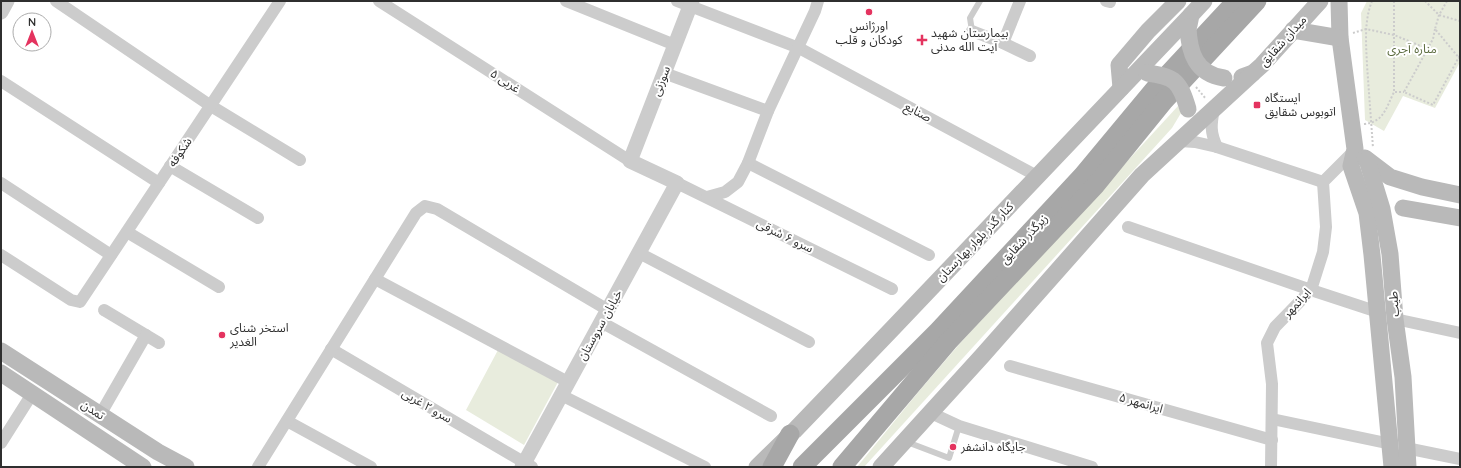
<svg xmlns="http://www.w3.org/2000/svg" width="1461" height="468" font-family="Quicksand,'Noto Sans Arabic',sans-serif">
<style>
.green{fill:#e8ecdd}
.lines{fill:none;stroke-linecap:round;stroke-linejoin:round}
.path{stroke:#ccc;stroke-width:2;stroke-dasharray:2 2;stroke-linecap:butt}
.service{stroke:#ccc;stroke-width:6}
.minor{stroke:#ccc;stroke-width:12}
.tertiary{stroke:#ccc;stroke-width:15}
.secondary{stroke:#b9b9b9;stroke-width:17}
.primary{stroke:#a7a7a7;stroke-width:19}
.secondary-bridge{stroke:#b9b9b9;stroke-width:17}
.poi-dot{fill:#e4335f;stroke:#fff;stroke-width:1.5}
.labels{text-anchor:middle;stroke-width:4;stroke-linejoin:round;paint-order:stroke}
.poi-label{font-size:12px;fill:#2f2f2f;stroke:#fff;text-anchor:start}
.street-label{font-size:12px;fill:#2f2f2f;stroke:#fff}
.park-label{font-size:12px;fill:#5a6a3d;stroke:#fff}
</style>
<rect width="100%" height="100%" fill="#fff"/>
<g class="green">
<path d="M1367 1H1460V62L1435 108 1403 96 1384 131 1365 120 1361 13Z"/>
<path d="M1178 106 1181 113 1172 128 864 467H857L920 390 962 341Z"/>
<path d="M498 350 558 382 524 445 466 410Z"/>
</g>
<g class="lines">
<g class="path">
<path d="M1372 1C1364 21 1366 43 1367 65 1369 93 1371 120 1373 148"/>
<path d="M1394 1V92H1404"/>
<path d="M1425 1 1439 15 1460 21"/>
<path d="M1447 1 1439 15 1435 29 1460 59"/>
<path d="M1435 29 1433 39 1404 92 1433 105 1460 55"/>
<path d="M1353 33 1366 29 1394 35 1428 49"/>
<path d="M1196 87 1206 99"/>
<path d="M1364 124C1384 122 1386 108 1394 92"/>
</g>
<g class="service">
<path d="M972 31 970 18 980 1"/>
<path d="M907 442 949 458 959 426"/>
</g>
<g class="minor">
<path d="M56 1 211 106 300 160"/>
<path d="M379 1 630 161"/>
<path d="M566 1 675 45"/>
<path d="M677 1 799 48 1037 176"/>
<path d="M1106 1 1110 2"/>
<path d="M972 31 1003 43 1030 56"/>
<path d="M1003 43 1020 1"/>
<path d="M664 73 768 111"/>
<path d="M1 81 159 183"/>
<path d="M1214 108C1211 125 1210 132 1217 147"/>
<path d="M1180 141 1195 142 1217 147 1323 182"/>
<path d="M748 163 929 255"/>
<path d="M170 166 258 218"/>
<path d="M1 183 111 255"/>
<path d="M677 183 892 289"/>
<path d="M707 197 725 192 738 182 748 163 768 111 815 11 818 1"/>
<path d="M1128 227 1311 290 1378 312"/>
<path d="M127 232 219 287"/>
<path d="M639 253 809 342"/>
<path d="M1 255 71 300 80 302 280 1"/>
<path d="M375 279 568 382"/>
<path d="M104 310 159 343"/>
<path d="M1395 319 1460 333"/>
<path d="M601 322 771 416"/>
<path d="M331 349 532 467"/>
<path d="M1010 366 1272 440"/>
<path d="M561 395 705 467"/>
<path d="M931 413 959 426 1092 467"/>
<path d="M100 415 146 335"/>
<path d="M1272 419 1391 444"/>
<path d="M287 421 371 467"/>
<path d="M1 443 32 394"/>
<path d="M1406 448 1460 459"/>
<path d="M258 467 416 213 425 206 437 209 608 310"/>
<path d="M1271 467 1272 384 1267 343 1275 327 1311 290 1323 252 1326 227 1323 182 1355 150"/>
</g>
<g class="tertiary">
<path d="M1 12 7 1"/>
<path d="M522 467 677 183 630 161 692 1"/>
</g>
<g class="secondary">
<path d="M1339 1 1340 38 1355 149 1351 166 1367 213 1372 255 1392 467"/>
<path d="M1189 25 1191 15 1204 1"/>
<path d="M1293 30 1340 38"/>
<path d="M1242 77 1253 73 1262 65 1320 1"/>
<path d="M1121 88 1119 65 1148 31 1178 1"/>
<path d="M1365 158 1390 177 1422 187 1460 195"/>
<path d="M1367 160 1382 209 1390 254 1395 319 1403 377 1408 467"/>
<path d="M1403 208 1460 218"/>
<path d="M1 351 158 452 186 467"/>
<path d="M1 373 143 467"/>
<path d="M757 467 794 431 892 329 1191 15"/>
<path d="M881 467 982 356 1142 175 1253 73"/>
</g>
<g class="primary">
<path d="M772 467 790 434"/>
<path d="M802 467 938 331 1082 176 1156 87 1236 1"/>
<path d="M842 467 948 342 1095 186 1164 101 1257 1"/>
</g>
<g class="secondary-bridge">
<path d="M1188 27C1189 53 1196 74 1224 78"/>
<path d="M1147 73C1175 76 1180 82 1188 109"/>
</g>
</g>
<g class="poi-dot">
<circle cx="869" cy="12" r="4"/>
<path d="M920 34h4v4h4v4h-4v4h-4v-4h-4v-4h4z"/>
<rect x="1253" y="101" width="8" height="8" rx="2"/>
<circle cx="222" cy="335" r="4"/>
<circle cx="953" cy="447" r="4"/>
</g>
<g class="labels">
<g class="poi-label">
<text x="869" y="30" text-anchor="middle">اورژانس<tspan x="869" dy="14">کودکان و قلب</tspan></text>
<text x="931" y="37">بیمارستان شهید<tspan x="931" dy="14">آیت الله مدنی</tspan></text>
<text x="1265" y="102">ایستگاه<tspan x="1265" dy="14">اتوبوس شقایق</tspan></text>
<text x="230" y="332">استخر شنای<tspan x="230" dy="14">الغدیر</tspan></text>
<text x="961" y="451">جایگاه دانشفر</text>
</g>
<g class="street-label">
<text transform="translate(1283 41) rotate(-48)" y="4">میدان شقایق</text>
<text transform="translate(505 81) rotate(33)" y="4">غربی ۵</text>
<text transform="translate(661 81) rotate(-69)" y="4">سوزنی</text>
<text transform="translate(918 112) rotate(28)" y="4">صنایع</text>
<text transform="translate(180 152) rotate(-56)" y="4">شکوفه</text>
<text transform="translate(785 236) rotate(26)" y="4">سرو ۶ شرقی</text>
<text transform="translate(1024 239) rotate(-47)" y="4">زیرگذر شقایق</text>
<text transform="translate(975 242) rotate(-46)" y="4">کنار گذر بلوار بهارستان</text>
<text transform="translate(1297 303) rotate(-48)" y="4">ایرانمهر</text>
<text transform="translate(1394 304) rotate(-94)" y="4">طیب</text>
<text transform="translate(600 325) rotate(-61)" y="4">خیابان سروستان</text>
<text transform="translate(1141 403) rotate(16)" y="4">ایرانمهر ۵</text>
<text transform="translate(427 406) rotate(30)" y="4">سرو ۲ غربی</text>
<text transform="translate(93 410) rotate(33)" y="4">تمدن</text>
</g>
<g class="park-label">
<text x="1412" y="53">مناره آجری</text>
</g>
</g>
<rect width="1461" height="468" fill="none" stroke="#2f2f2f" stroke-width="4"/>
<g transform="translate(32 32)"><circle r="19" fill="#ffffff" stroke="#acacac"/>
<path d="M0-3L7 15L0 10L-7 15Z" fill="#e4335f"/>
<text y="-6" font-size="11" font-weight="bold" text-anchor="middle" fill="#2f2f2f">N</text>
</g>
</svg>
